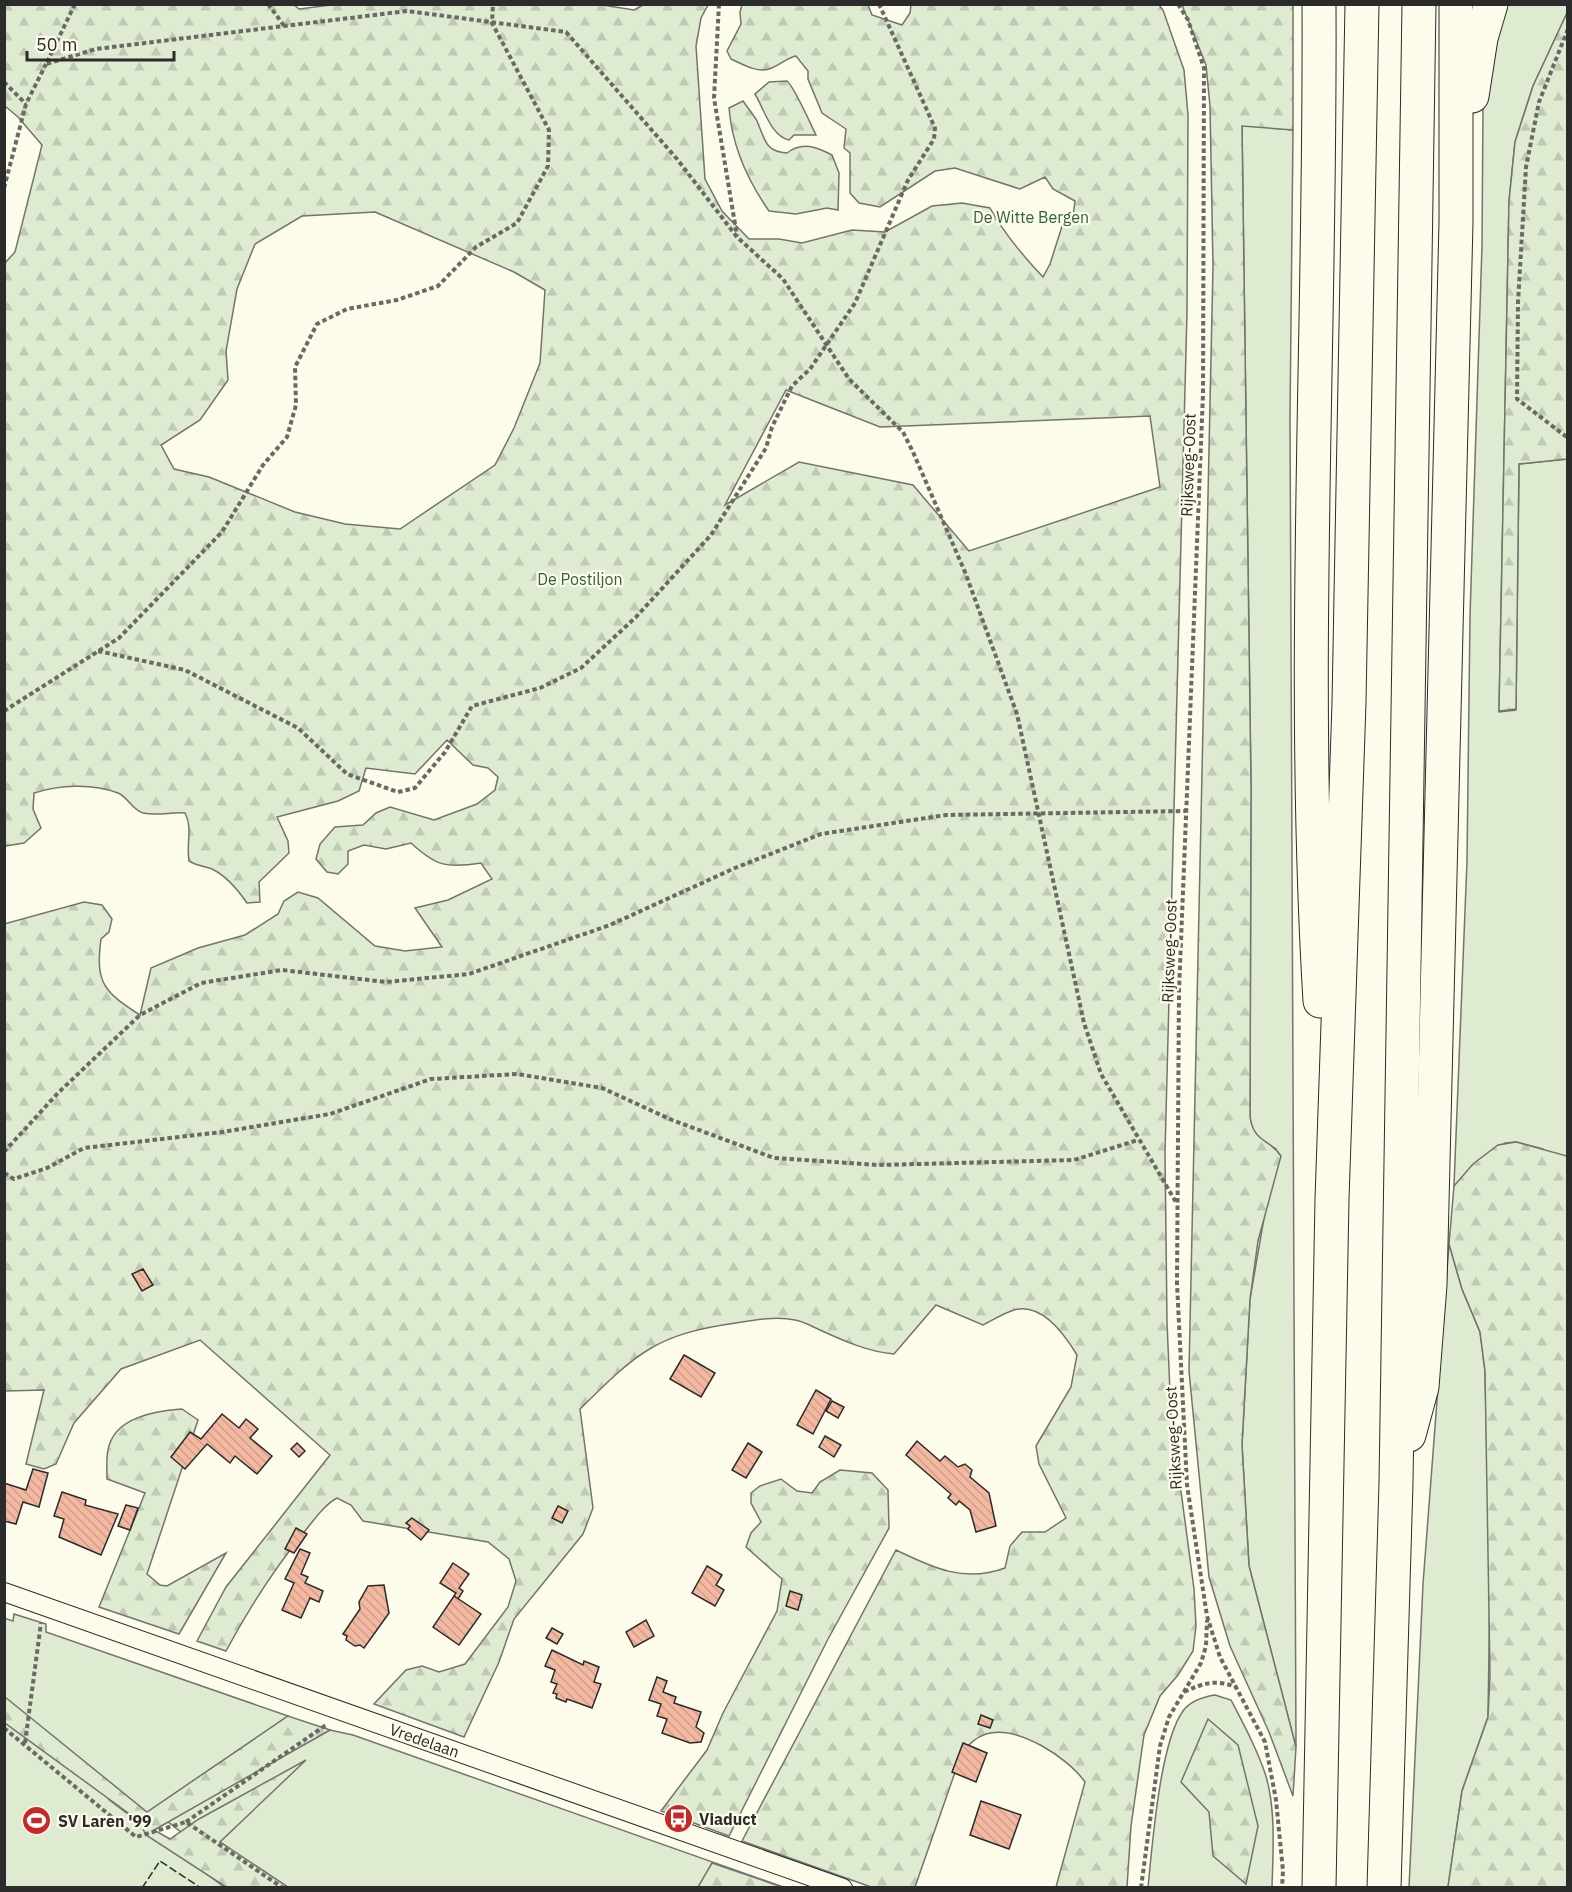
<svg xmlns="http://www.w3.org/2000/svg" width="1572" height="1892" font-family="'IBM Plex Sans',sans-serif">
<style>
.green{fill:#deebd1;stroke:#74746e;stroke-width:1.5}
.forest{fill:url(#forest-firs);stroke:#74746e;stroke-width:1.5;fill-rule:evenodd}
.building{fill:url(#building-back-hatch);stroke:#2b2b2b;stroke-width:1.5}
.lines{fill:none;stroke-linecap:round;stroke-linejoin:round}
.minor-casing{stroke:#2b2b2b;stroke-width:20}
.motorway-casing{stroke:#2b2b2b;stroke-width:35}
.path{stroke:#6a6964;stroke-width:4;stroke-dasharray:4.5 3;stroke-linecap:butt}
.minor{stroke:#fdfbea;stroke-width:18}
.motorway{stroke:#fdfbea;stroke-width:33}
.fence{stroke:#2b2b2b;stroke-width:1.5;stroke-dasharray:8 3;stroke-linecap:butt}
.labels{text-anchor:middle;stroke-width:4.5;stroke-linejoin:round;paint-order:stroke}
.park-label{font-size:16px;fill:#34623c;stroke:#fdfbea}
.street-label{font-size:16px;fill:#2b2b2b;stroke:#fdfbea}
.poi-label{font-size:16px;font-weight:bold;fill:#2b2b2b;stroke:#fdfbea;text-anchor:start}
</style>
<defs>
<pattern id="forest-firs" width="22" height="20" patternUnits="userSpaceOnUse" patternTransform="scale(1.5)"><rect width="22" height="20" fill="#deebd1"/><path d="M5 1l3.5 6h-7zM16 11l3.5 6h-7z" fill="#bfcab4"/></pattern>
<pattern id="building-back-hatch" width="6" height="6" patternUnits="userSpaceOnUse" patternTransform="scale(1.5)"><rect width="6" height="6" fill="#f2b8a0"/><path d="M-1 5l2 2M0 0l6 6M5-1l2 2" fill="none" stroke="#d09e8a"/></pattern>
</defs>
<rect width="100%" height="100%" fill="#fdfbea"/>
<g class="green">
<path d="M1504 5H1567V13L1533 86 1515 142 1509 201 1499 712 1516 710 1519 464 1567 459V1177L1543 1149 1516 1142 1505 1143 1489 1153 1454 1186 1467 861 1470 616 1482 246 1483 107Z"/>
<path d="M1242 125 1293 130 1290 417 1296 1747 1249 1566 1242 1445 1250 1299 1276 1149C1261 1140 1252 1135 1250 1117L1251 785Z"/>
<path d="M1449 1244 1462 1289 1480 1332 1485 1371 1490 1583 1488 1717 1462 1791 1448 1887 1409 1888 1423 1584Z"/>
<path d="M14 1614 46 1624V1632L288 1716 148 1812 180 1814 330 1730 353 1735 783 1887H251L168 1822 154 1830 108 1799 224 1887H5L4 1618 13 1621Z"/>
<path d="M1215 1695 1231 1700C1244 1725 1257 1749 1266 1776 1276 1811 1273 1852 1272 1887L1148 1888C1152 1847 1160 1742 1183 1711 1190 1701 1203 1697 1215 1695Z"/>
</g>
<g class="forest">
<path d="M293 4 299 9 339 4H596L634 10 643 5H708L701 18 696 46 705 179 722 211 749 239H779L802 243 852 230 885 232 932 206 962 203 990 208C1004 233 1023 256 1043 277L1050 264 1064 220 1073 216 1075 201 1053 189 1045 177 1020 189 955 168 935 171 880 207 859 203 850 193V153L844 148 846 129 822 113 808 79V71L796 56C786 58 779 66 769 69 757 73 742 64 731 59L727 51 741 24 740 12 742 5H868L872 15 902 25 910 13 911 5H1159L1163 10 1184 70 1188 115 1187 312 1165 1152 1167 1322 1171 1416 1194 1589 1196 1626 1193 1651 1178 1675 1160 1696 1144 1735 1131 1826 1127 1887H1056L1085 1782C1067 1757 1018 1725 986 1734 976 1737 967 1746 961 1755L915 1887H871L742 1841 896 1550C933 1568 965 1583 1005 1568L1010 1546 1022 1532H1045L1066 1518 1039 1464 1036 1446 1071 1387 1077 1355C1065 1335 1042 1302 1014 1310 1004 1313 993 1320 983 1325L936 1305 894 1354C869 1352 844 1341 820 1330 813 1327 803 1321 795 1320 777 1316 754 1320 736 1323 655 1334 636 1354 580 1409L593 1508 583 1534 514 1619 499 1662 464 1737 374 1704 406 1670 422 1666 439 1672 465 1664 508 1607 516 1581 509 1559 488 1542 363 1521 351 1505 337 1498C324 1505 314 1520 305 1531 274 1569 249 1608 226 1651L197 1641 226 1587 330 1455 200 1340 121 1369 74 1423 56 1464 44 1469 26 1464 44 1390 5 1391 4 924 84 902 102 905 112 919 109 932 101 939C95 983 104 992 140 1015L151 968 198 948 245 935 278 914 284 901 298 892 318 898 375 946 405 951 442 947 415 908 448 900 492 879 481 863C447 868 437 867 411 843L386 849 364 845 348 851V864L338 874 327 872 316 859 320 844 335 827 363 825 376 813 390 807 434 820 477 804 495 790 498 777 488 768 473 765 447 740 415 774 366 768 359 791 338 801 277 817 288 841 289 853 259 882 260 902 247 903C238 890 227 876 212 869 204 866 197 866 189 861 186 844 193 828 185 813 172 812 156 816 143 813 132 810 128 797 118 793 92 783 59 785 34 793L33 809 41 828 24 843 5 846V263L15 252 42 145 18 117 5 106V5ZM375 212 514 272 545 290 540 363 514 428 495 465 400 529 345 524 295 512 209 477 174 469 161 445 200 420 228 380 226 351 237 289 255 244 302 216ZM786 390 880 427 1150 416 1160 487 969 551 913 485 799 462 725 505Z"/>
<path d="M1182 5H1293V130L1242 126 1251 785 1250 1117C1254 1143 1269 1138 1281 1156L1258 1241 1250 1299 1242 1445 1249 1566 1296 1747 1293 1796 1269 1732 1230 1646 1209 1577 1189 1371 1213 266 1210 106 1206 65Z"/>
<path d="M1567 13V459L1519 464 1516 709 1499 711 1509 201 1515 142 1533 86Z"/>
<path d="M787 81C795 88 810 123 816 135H794L789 140C771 136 764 109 755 94L769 82Z"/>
<path d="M743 101C747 107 753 114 757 121 765 139 765 152 787 153 802 141 817 147 832 155L839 173 838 210 827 208 796 214 769 211C748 181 732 145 729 108Z"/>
<path d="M1516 1142 1567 1156V1887H1448L1462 1791 1488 1717 1490 1675 1485 1371 1480 1332 1462 1289 1449 1244 1454 1186 1473 1164 1498 1145Z"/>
<path d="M182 1409 198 1420 147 1574 160 1585 167 1586 226 1553 179 1634 99 1607 145 1493 107 1479C107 1470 106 1459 108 1450 114 1417 155 1411 182 1409Z"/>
<path d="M840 1470 872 1473 888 1490 889 1528 828 1639 729 1836 661 1811 707 1750 723 1713 777 1611 782 1579 746 1547 751 1533 761 1522 751 1503V1493L760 1486 781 1479 797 1491 812 1493 820 1482Z"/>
<path d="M5 1697 147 1812 288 1716 330 1730 154 1830 170 1839 199 1819 306 1760 220 1842 288 1887H226L146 1835 139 1821 5 1723Z"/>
<path d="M1208 1719 1238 1745 1258 1826 1246 1884 1213 1856 1209 1812 1181 1782Z"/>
<path d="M712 1863 782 1887H698Z"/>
</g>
<g class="building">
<path d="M143 1269 153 1285 142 1291 132 1274Z"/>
<path d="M684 1355 715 1373 701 1397 670 1379Z"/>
<path d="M816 1390 831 1399 813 1434 797 1425Z"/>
<path d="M832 1401 844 1407 838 1418 826 1411Z"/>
<path d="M222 1414 239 1428 246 1419 258 1429 250 1438 272 1456 257 1474 235 1456 230 1463 207 1444 185 1469 171 1457 190 1432 201 1439Z"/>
<path d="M825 1436 841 1445 834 1457 819 1447Z"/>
<path d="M917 1441 940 1461 945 1456 958 1467 965 1464 972 1470 970 1477 989 1493 996 1526 976 1532 970 1510 959 1501 956 1505 948 1498 951 1494 906 1455Z"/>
<path d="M297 1443 305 1451 299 1457 291 1449Z"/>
<path d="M748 1443 762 1452 746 1478 732 1470Z"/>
<path d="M33 1469 48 1473 39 1507 23 1502 16 1524 4 1521V1483L26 1490Z"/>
<path d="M62 1492 86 1500 85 1505 118 1514 101 1555 59 1537 64 1519 54 1516Z"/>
<path d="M126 1505 138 1508 130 1530 118 1526Z"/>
<path d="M558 1506 568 1511 562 1523 552 1518Z"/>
<path d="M412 1518 429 1530 421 1540 408 1529 410 1526 406 1523Z"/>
<path d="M296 1528 307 1534 294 1553 285 1549Z"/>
<path d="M300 1549 310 1553 301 1574 308 1577 305 1583 323 1591 319 1602 310 1598 301 1618 282 1610 294 1583 285 1579Z"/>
<path d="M453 1563 469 1574 459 1588 463 1591 458 1599 454 1596 456 1593 440 1583Z"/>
<path d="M707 1566 722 1575 716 1585 724 1590 715 1606 692 1593Z"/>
<path d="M384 1585 389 1613 364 1648 360 1645 355 1646 346 1640 347 1636 343 1634 360 1609 359 1602 368 1586Z"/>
<path d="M790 1591 802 1595 798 1610 786 1606Z"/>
<path d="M454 1596 481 1614 459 1645 433 1627Z"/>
<path d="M646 1620 654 1636 634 1647 626 1632Z"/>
<path d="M552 1628 563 1634 557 1644 546 1638Z"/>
<path d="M552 1650 583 1665 584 1661 599 1667 594 1682 601 1684 592 1708 567 1699 566 1702 556 1698 557 1694 553 1693 557 1684 551 1682 555 1670 545 1666Z"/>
<path d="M657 1677 667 1681 663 1692 676 1697 674 1703 701 1712 696 1727 704 1733 701 1742 690 1743 662 1733 667 1719 657 1716 661 1704 649 1700Z"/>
<path d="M981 1715 993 1720 990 1728 978 1724Z"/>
<path d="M963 1743 987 1753 976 1782 952 1772Z"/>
<path d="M981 1801 1021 1815 1009 1849 970 1835Z"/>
</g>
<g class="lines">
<defs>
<g id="minor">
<path id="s1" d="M4 1592 843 1888"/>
</g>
<g id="motorway">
<path d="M1319 4C1321 337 1300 670 1320 1001"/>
<path d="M1472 96 1481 38 1491 4"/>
<path d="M1409 1435 1422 1387 1430 1285 1456 222V4"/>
<path d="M1319 1888 1332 1199 1349 703 1362 4"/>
<path d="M1384 1888 1396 1483 1419 4"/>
</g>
</defs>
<use href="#minor" class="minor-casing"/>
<use href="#motorway" class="motorway-casing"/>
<g class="path">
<path d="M75 4 46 64 96 49 407 11 566 32 677 159 737 237 783 279 849 379 903 432 913 452 965 572 1017 714 1084 1023 1101 1074 1177 1204"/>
<path d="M268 4 285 27"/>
<path d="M719 4 714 98 737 236"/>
<path d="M1178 4 1188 20 1204 68 1203 394 1179 991 1177 1283 1187 1485 1207 1616 1220 1657 1265 1742 1276 1800 1283 1871 1282 1888"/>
<path d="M1568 29 1539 102 1526 167 1518 302 1517 399 1568 438"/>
<path d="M4 82 26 104"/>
<path d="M4 188 26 104 46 64"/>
<path d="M98 651 185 670 298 728 347 774 398 792 415 788 445 752 472 706 540 688 581 668 636 617 711 535 766 448 772 427 792 386 810 369 855 303 908 180 934 139 935 128 879 4"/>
<path d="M4 711 119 638 222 532 263 465 287 437 296 405 295 367 317 324 347 309 397 300 438 286 476 247 517 223 548 166 549 130 492 23 493 4"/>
<path d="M4 1152 58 1093 140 1015 201 983 282 970 386 982 469 974 610 925 735 868 821 834 946 815 1186 811"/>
<path d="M4 1173 14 1179 47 1168 84 1148 222 1132 330 1114 431 1079 517 1074 602 1088 672 1120 774 1158 878 1165 1074 1160 1138 1140"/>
<path d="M1184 1692C1204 1683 1215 1679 1236 1687"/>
<path d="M4 1728 136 1837 186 1822 283 1888"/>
<path d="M25 1743 41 1623"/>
<path d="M186 1822 326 1725"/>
<path d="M1141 1888 1160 1746 1169 1717 1201 1663 1206 1646 1207 1620"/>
</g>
<use href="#minor" class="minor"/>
<use href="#motorway" class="motorway"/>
<path class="fence" d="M142 1888 160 1861 201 1888"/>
</g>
<defs>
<symbol id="bus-disc" viewBox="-11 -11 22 22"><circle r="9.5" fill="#c62828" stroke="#fdfbea"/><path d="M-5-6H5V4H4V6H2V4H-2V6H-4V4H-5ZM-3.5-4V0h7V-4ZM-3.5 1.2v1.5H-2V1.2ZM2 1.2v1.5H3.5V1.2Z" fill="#fff"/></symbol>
<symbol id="stadium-disc" viewBox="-11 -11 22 22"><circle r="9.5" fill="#c62828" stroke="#fdfbea"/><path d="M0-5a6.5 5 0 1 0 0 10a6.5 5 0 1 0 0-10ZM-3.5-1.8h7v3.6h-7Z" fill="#fff"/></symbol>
</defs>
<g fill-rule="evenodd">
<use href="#bus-disc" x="662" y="1802" width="33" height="33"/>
<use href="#stadium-disc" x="20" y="1804" width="33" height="33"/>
</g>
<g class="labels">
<g class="park-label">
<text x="1031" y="223">De Witte Bergen</text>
<text x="580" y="585">De Postiljon</text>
</g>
<g class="street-label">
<text transform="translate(1188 465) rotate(-88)" y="6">Rijksweg-Oost</text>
<text transform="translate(1169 951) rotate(-88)" y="6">Rijksweg-Oost</text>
<text transform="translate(1173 1438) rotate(-93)" y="6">Rijksweg-Oost</text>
<text dy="6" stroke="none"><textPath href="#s1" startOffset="446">Vredelaan</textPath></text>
</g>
<g class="poi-label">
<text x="699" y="1825">Viaduct</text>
<text x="58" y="1827">SV Laren '99</text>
</g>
</g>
<rect width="1572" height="1892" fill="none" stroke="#2b2b2b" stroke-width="12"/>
<path d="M27 51v9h147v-9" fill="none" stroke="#2b2b2b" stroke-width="3"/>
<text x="36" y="51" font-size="18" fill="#2b2b2b" stroke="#fdfbea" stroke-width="4.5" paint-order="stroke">50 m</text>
</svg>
